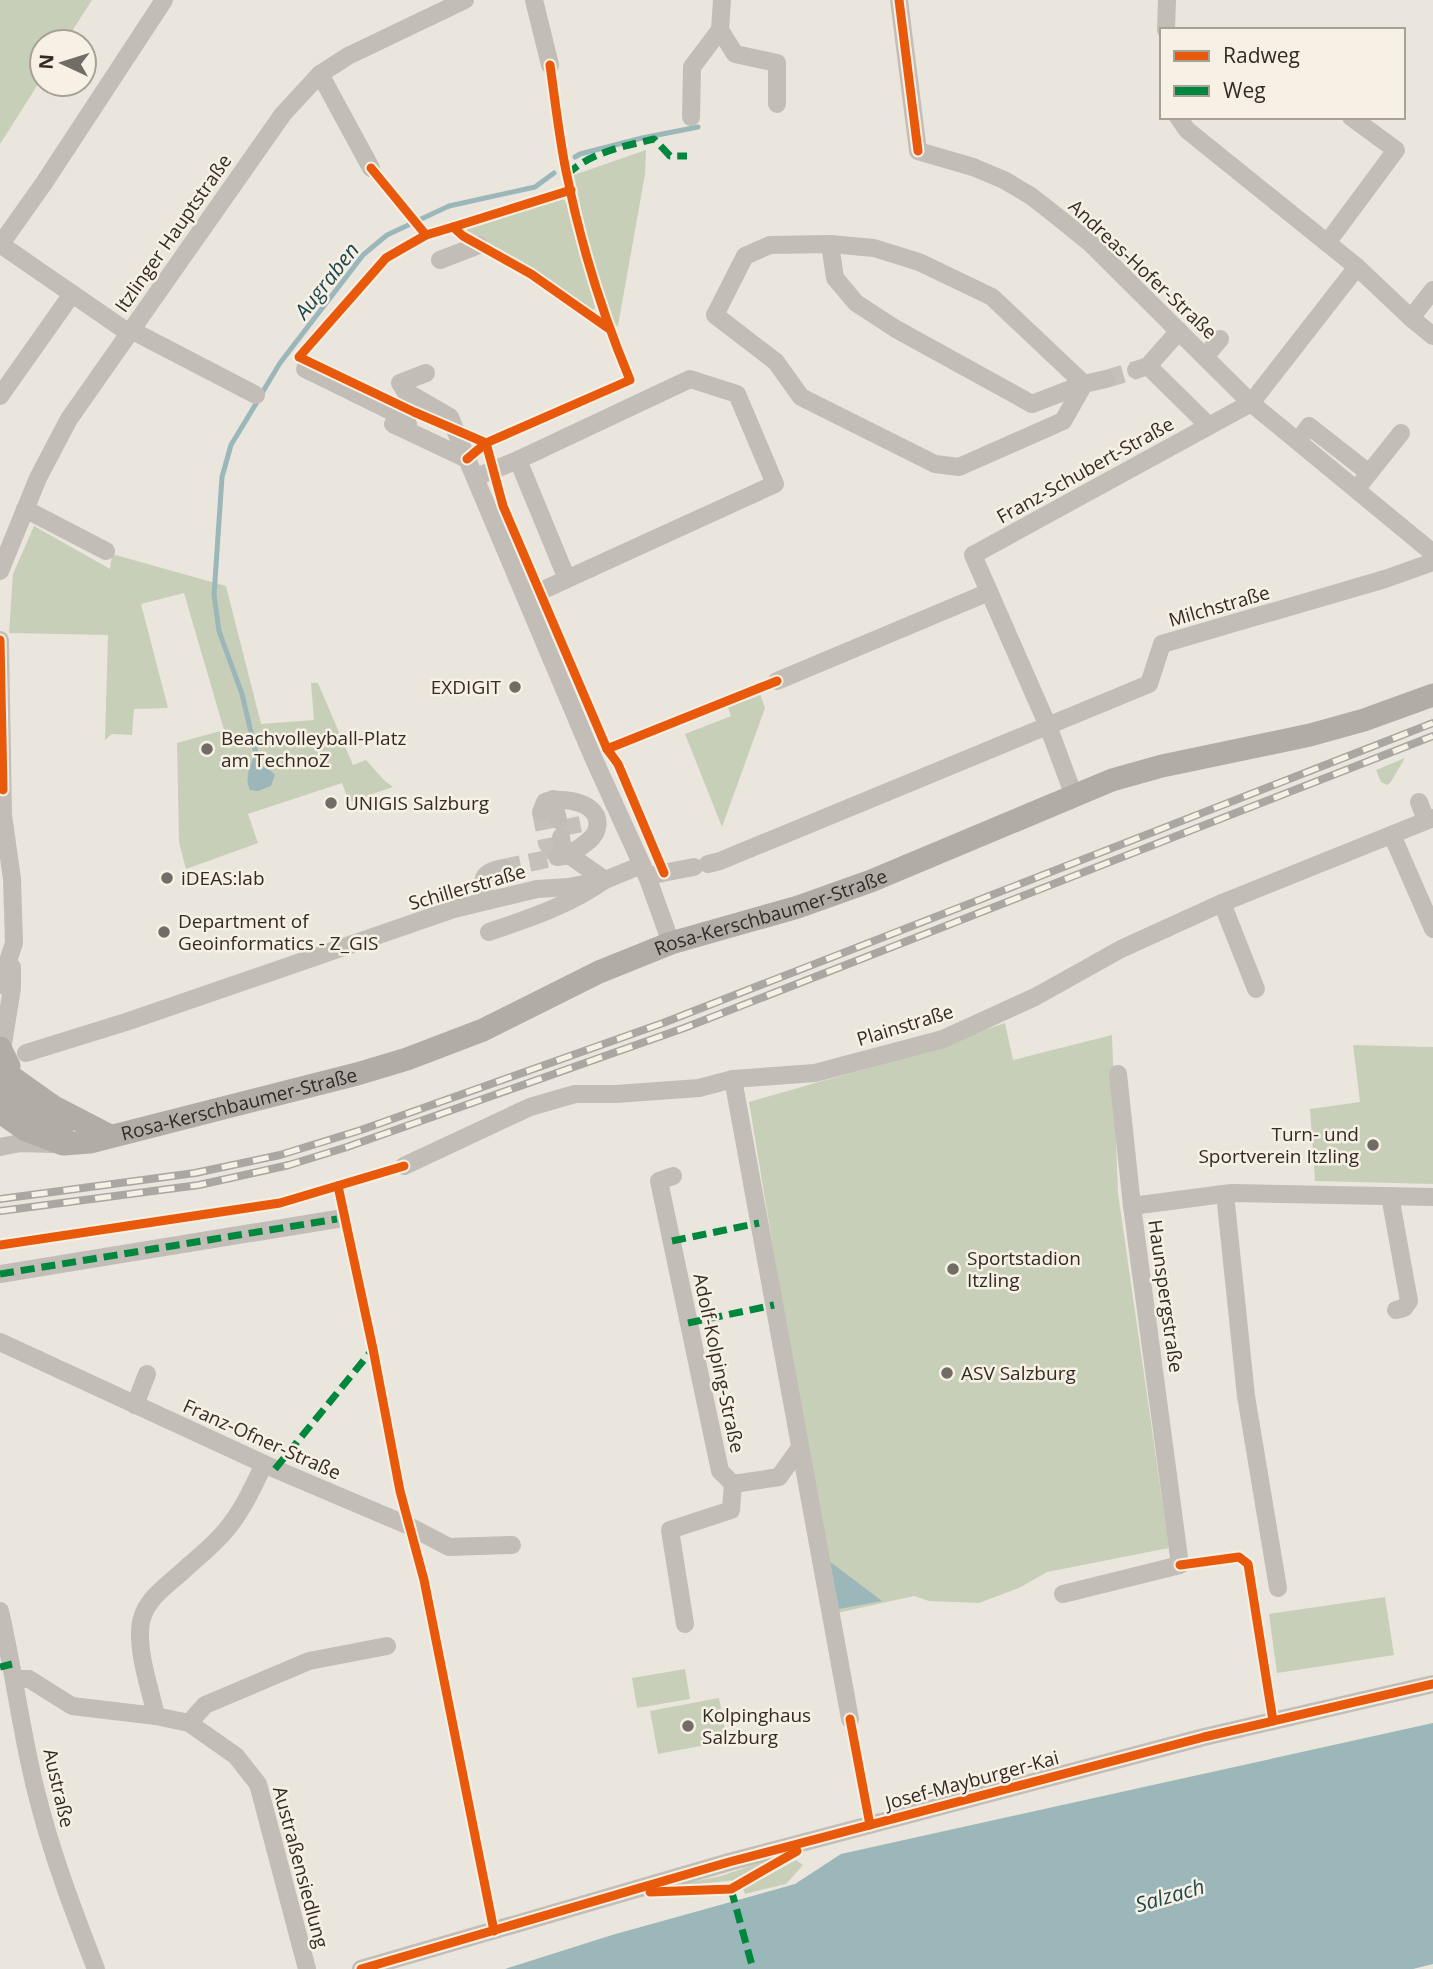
<svg xmlns="http://www.w3.org/2000/svg" width="1433" height="1969" font-family="'Open Sans',sans-serif">
<style>
.green{fill:#c8cfb8}
.water{fill:#9bb7b9}
.lines{fill:none;stroke-linecap:round;stroke-linejoin:round}
.stream{stroke:#9bb7b9;stroke-width:5}
.minor-tunnel{stroke:#c5c1b8;stroke-width:18;stroke-dasharray:18 9;stroke-linecap:butt}
.minor{stroke:#c2bdb7;stroke-width:18}
.major{stroke:#b1aca6;stroke-width:23}
.rail-casing{stroke:#aaa6a1;stroke-width:8}
.rail{stroke:#f7f0e4;stroke-width:5;stroke-dasharray:16;stroke-linecap:butt}
.quiet{stroke:#00873e;stroke-width:7;stroke-dasharray:14 7;stroke-linecap:butt}
.cycleway-casing{stroke:#f7f0e4;stroke-width:13}
.cycleway{stroke:#e8590c;stroke-width:9}
.poi-dot{fill:#726c66;stroke:#f7f0e4;stroke-width:2.5}
.labels{text-anchor:middle;stroke-width:5;stroke-linejoin:round;paint-order:stroke}
.street-label{font-size:19px;fill:#322b26;stroke:#f7f0e4}
.poi-label{font-size:19px;fill:#322b26;stroke:#f7f0e4;text-anchor:start}
.water-label{font-size:21px;font-style:italic;fill:#1e4851;stroke:#f7f0e4}
</style>
<rect width="100%" height="100%" fill="#eae6dd"/>
<g class="green">
<path d="M0 0H92L65 42H42V78L0 144Z"/>
<path d="M646 150 645 174 618 326 611 324C596 275 584 226 574 175Z"/>
<path d="M557 198H563L567 204 595 307 593 311H590L535 270 465 230Z"/>
<path d="M34 526 110 569 112 554 226 586 261 724 314 720 311 683H318L353 765 366 760 384 780 393 787 349 802 342 783 248 814 258 843 186 869 179 842 177 743 224 730 184 593 141 604 168 708 134 709 132 735 112 734 105 740 108 635 9 633 13 574Z"/>
<path d="M759 691 765 708 722 827 685 734 731 716 727 705Z"/>
<path d="M1405 758 1390 783 1387 785 1381 782 1376 770Z"/>
<path d="M1005 1023 1013 1060 1112 1035 1118 1193 1169 1548 1047 1572 1021 1587 979 1603 929 1601 914 1596 837 1613 789 1345 749 1102 882 1064Z"/>
<path d="M1353 1045 1433 1047V1184L1315 1181 1310 1109 1360 1102Z"/>
<path d="M1385 1597 1394 1655 1277 1673 1269 1614Z"/>
<path d="M685 1669 690 1699 637 1708 632 1678Z"/>
<path d="M719 1698 727 1741 658 1754 650 1711Z"/>
<path d="M785 1854 736 1880 663 1888 721 1876Z"/>
<path d="M796 1860 803 1865 786 1884 745 1894 743 1889Z"/>
</g>
<g class="water">
<path d="M256 753 258 765 269 769 275 775 271 786 258 791 250 790C244 779 250 764 256 753Z"/>
<path d="M829 1561 882 1601 839 1609Z"/>
<path d="M1433 1723V1964L1413 1969H505L612 1935 795 1884 841 1854Z"/>
</g>
<g class="lines">
<g class="stream">
<path d="M575 157 580 154 642 138 698 127"/>
<path d="M262 393 280 363 363 255 387 235 449 206 535 187 554 173"/>
<path d="M256 753 242 694 219 631 214 595 222 477 231 445 257 402"/>
</g>
<g class="minor-tunnel">
<path d="M1106 379 1136 370"/>
<path d="M541 812 547 843 557 857"/>
<path d="M570 818 573 834"/>
<path d="M503 868 557 857"/>
</g>
<g class="minor">
<path d="M534 0 550 65"/>
<path d="M899 0 918 151 973 167 1004 180 1031 196 1054 214 1090 243 1251 403 1433 553"/>
<path d="M720 30 735 54 777 63V104"/>
<path d="M1166 30 1167 0"/>
<path d="M320 74 371 168"/>
<path d="M691 117 692 67 720 30 722 0"/>
<path d="M1178 117 1187 130 1357 267 1411 318 1433 336"/>
<path d="M1327 243 1396 150 1351 117"/>
<path d="M0 244 129 333"/>
<path d="M830 244 874 248 919 262 992 297 1084 384 1063 421 959 467 935 464 801 397 776 362 715 315 745 256 770 245Z"/>
<path d="M830 244 835 278 856 303 896 329 1032 404 1084 384 1106 379"/>
<path d="M0 245 44 183 164 0"/>
<path d="M440 260 479 245"/>
<path d="M1411 318 1433 290"/>
<path d="M131 330 256 395"/>
<path d="M1205 357 1220 339"/>
<path d="M1148 366 1209 426"/>
<path d="M305 369 407 419 408 425"/>
<path d="M1136 370 1148 366 1179 331"/>
<path d="M426 373 400 383 405 391 450 417 467 459"/>
<path d="M0 396 72 294"/>
<path d="M393 424 467 459 592 755 647 876 671 943"/>
<path d="M1298 441 1309 426 1369 473"/>
<path d="M518 460 690 379 737 394 775 484 567 579"/>
<path d="M476 477 518 460 567 579 526 598"/>
<path d="M1362 482 1401 433"/>
<path d="M25 509 106 551"/>
<path d="M0 571 38 478 69 419 283 114 320 74 348 56 465 0"/>
<path d="M0 640 3 815 12 879 14 943 0 985"/>
<path d="M777 681 989 592"/>
<path d="M1074 796 1048 726 973 555 1251 403 1357 267"/>
<path d="M553 799 558 820"/>
<path d="M1419 802 1426 820"/>
<path d="M541 812 545 802C561 796 603 802 597 828 595 840 578 848 569 855"/>
<path d="M1392 835 1433 929"/>
<path d="M561 837 564 856"/>
<path d="M708 864 720 861 1149 684 1162 644 1385 579 1433 562"/>
<path d="M647 876 694 867"/>
<path d="M486 901C481 879 480 873 503 868"/>
<path d="M1222 903 1256 989"/>
<path d="M489 932C530 918 570 905 605 880L569 855 557 857"/>
<path d="M2 1050 12 988V967"/>
<path d="M26 1053 126 1022 454 909 537 889 568 887 605 880 642 865"/>
<path d="M1118 1074 1132 1206"/>
<path d="M733 1079 850 1719"/>
<path d="M0 1147 21 1143 52 1144"/>
<path d="M404 1166 530 1107 575 1094H616L699 1088 733 1079 815 1073 943 1039 1035 997 1121 949 1222 903 1433 818"/>
<path d="M673 1176 659 1181 720 1471 733 1484 779 1477 799 1449"/>
<path d="M1225 1194 1246 1396 1278 1588"/>
<path d="M1390 1196 1409 1301 1404 1308 1396 1310"/>
<path d="M0 1274 337 1219"/>
<path d="M0 1342 275 1469 407 1525 449 1547 512 1545"/>
<path d="M135 1405 147 1374"/>
<path d="M1063 1594 1180 1565 1132 1206 1231 1193 1433 1197"/>
<path d="M0 1611C14 1671 21 1732 36 1791 51 1852 73 1910 96 1969"/>
<path d="M685 1624 670 1530 731 1510 733 1484"/>
<path d="M15 1679H29L72 1706 156 1716 189 1723 236 1756 258 1784 307 1969"/>
<path d="M156 1716C150 1688 139 1659 140 1630 141 1602 164 1588 183 1571 197 1558 214 1545 226 1530 243 1510 253 1487 264 1464"/>
<path d="M189 1723 205 1705 309 1661 387 1646"/>
<path d="M361 1969 729 1862 1204 1737 1433 1684"/>
</g>
<g class="major">
<path d="M0 1048 9 1066 5 1088"/>
<path d="M9 1075 54 1107 110 1136"/>
<path d="M2 1094 48 1125 62 1132"/>
<path id="s1" d="M0 1112 26 1130 63 1144 90 1142 357 1074 407 1059 483 1030 599 972 671 943 798 907 871 881 1112 780 1162 766 1310 735 1364 720 1433 695"/>
</g>
<defs>
<g id="rail">
<path d="M0 1199 195 1173 280 1155 361 1130 663 1023 1433 723"/>
<path d="M0 1211 199 1185 289 1165 347 1147 684 1028 1433 736"/>
</g>
</defs>
<use href="#rail" class="rail-casing"/>
<use href="#rail" class="rail"/>
<g class="quiet">
<path d="M567 175C588 153 625 146 654 139L670 156H687"/>
<path d="M672 1241 759 1223"/>
<path d="M0 1274 337 1219"/>
<path d="M688 1323 774 1305"/>
<path d="M275 1469 373 1349"/>
<path d="M0 1667 12 1664"/>
<path d="M731 1889 753 1969"/>
</g>
<defs>
<g id="cycleway">
<path d="M899 0 918 151"/>
<path d="M371 168 426 235 453 227 463 236 531 274 608 328"/>
<path d="M453 227 571 190"/>
<path d="M426 235 386 258 299 357 414 412 486 443 503 506 607 749 618 764 664 873"/>
<path d="M467 459 486 443 630 380C602 313 580 242 566 171 559 136 555 100 550 65"/>
<path d="M0 640 3 790"/>
<path d="M607 749 777 681"/>
<path d="M338 1186 373 1349 400 1491 424 1580 494 1931"/>
<path d="M0 1245 280 1203 404 1166"/>
<path d="M1180 1565 1239 1557 1248 1564 1273 1721"/>
<path d="M850 1719 870 1825"/>
<path d="M650 1892 731 1889 797 1851"/>
<path d="M361 1969 729 1862 1204 1737 1433 1684"/>
</g>
</defs>
<use href="#cycleway" class="cycleway-casing"/>
<use href="#cycleway" class="cycleway"/>
</g>
<g class="poi-dot">
<circle cx="515" cy="687" r="7"/>
<circle cx="207" cy="749" r="7"/>
<circle cx="331" cy="803" r="7"/>
<circle cx="167" cy="878" r="7"/>
<circle cx="164" cy="932" r="7"/>
<circle cx="1373" cy="1145" r="7"/>
<circle cx="953" cy="1269" r="7"/>
<circle cx="947" cy="1373" r="7"/>
<circle cx="688" cy="1726" r="7"/>
</g>
<g class="labels">
<g class="street-label">
<text transform="translate(173 233) rotate(-55)" y="7">Itzlinger Hauptstraße</text>
<text transform="translate(1143 269) rotate(43)" y="7">Andreas-Hofer-Straße</text>
<text transform="translate(1085 470) rotate(-29)" y="7">Franz-Schubert-Straße</text>
<text transform="translate(1219 606) rotate(-16)" y="7">Milchstraße</text>
<text transform="translate(467 887) rotate(-16)" y="7">Schillerstraße</text>
<text dy="7" stroke="none"><textPath href="#s1" startOffset="819">Rosa-Kerschbaumer-Straße</textPath></text>
<text transform="translate(905 1025) rotate(-17)" y="7">Plainstraße</text>
<text dy="7" stroke="none"><textPath href="#s1" startOffset="252">Rosa-Kerschbaumer-Straße</textPath></text>
<text transform="translate(1166 1296) rotate(82)" y="7">Haunspergstraße</text>
<text transform="translate(719 1363) rotate(78)" y="7">Adolf-Kolping-Straße</text>
<text transform="translate(262 1439) rotate(24)" y="7">Franz-Ofner-Straße</text>
<text transform="translate(972 1780) rotate(-15)" y="7">Josef-Mayburger-Kai</text>
<text transform="translate(59 1788) rotate(77)" y="7">Austraße</text>
<text transform="translate(301 1867) rotate(75)" y="7">Austraßensiedlung</text>
</g>
<g class="poi-label">
<text x="501" y="694" text-anchor="end">EXDIGIT</text>
<text x="221" y="745">Beachvolleyball-Platz<tspan x="221" dy="22">am TechnoZ</tspan></text>
<text x="345" y="810">UNIGIS Salzburg</text>
<text x="181" y="885">iDEAS:lab</text>
<text x="178" y="928">Department of<tspan x="178" dy="22">Geoinformatics - Z_GIS</tspan></text>
<text x="1359" y="1141" text-anchor="end">Turn- und<tspan x="1359" dy="22">Sportverein Itzling</tspan></text>
<text x="967" y="1265">Sportstadion<tspan x="967" dy="22">Itzling</tspan></text>
<text x="961" y="1380">ASV Salzburg</text>
<text x="702" y="1722">Kolpinghaus<tspan x="702" dy="22">Salzburg</tspan></text>
</g>
<g class="water-label">
<text transform="translate(327 281) rotate(-52)" y="7">Augraben</text>
<text transform="translate(1170 1896) rotate(-16)" y="7">Salzach</text>
</g>
</g>
<rect x="1160" y="28" width="245" height="91" fill="#f7f0e4" stroke="#a8a198" stroke-width="2"/>
<rect x="1174" y="51" width="35" height="10" fill="#e8590c" stroke="#a8a198" stroke-width="2"/>
<text x="1223" y="63" font-size="21" fill="#322b26">Radweg</text>
<rect x="1174" y="86" width="35" height="10" fill="#00873e" stroke="#a8a198" stroke-width="2"/>
<text x="1223" y="98" font-size="21" fill="#322b26">Weg</text>
<g transform="translate(63 63) rotate(274)"><circle r="33" fill="#f7f0e4" stroke="#a8a198" stroke-width="2"/>
<path d="M0-5L12 26L0 18L-12 26Z" fill="#726c66"/>
<text y="-10" font-size="19" font-weight="bold" text-anchor="middle" fill="#322b26">N</text>
</g>
</svg>
